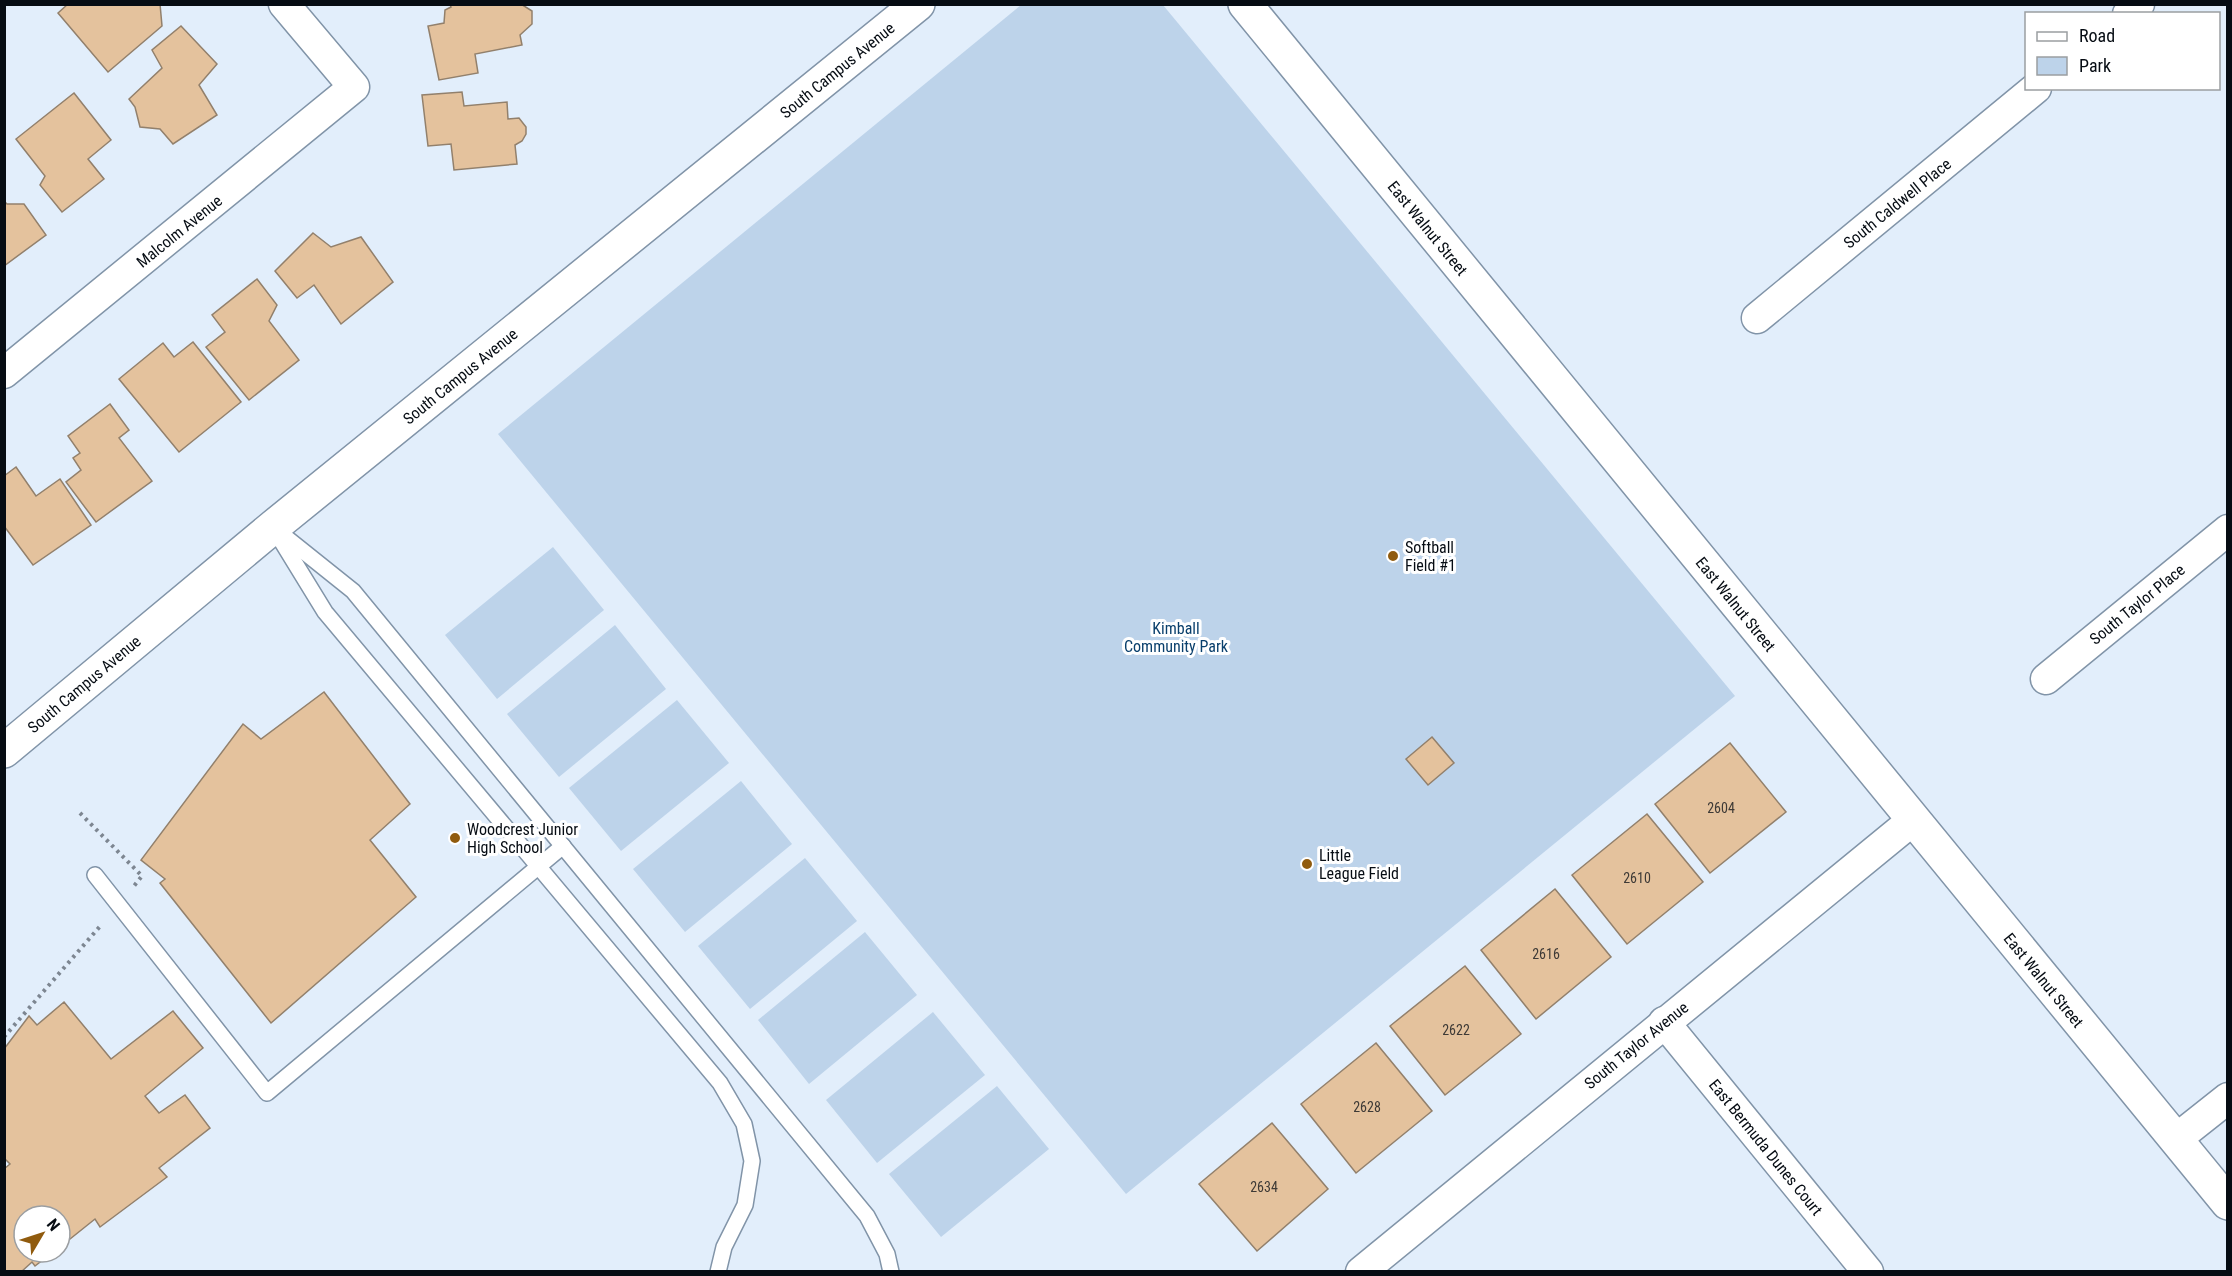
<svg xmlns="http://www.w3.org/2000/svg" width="2232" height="1276" font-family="'Roboto Condensed',sans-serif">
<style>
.green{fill:#bdd3ea}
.building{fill:#e4c29d;stroke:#92806c;stroke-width:1.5}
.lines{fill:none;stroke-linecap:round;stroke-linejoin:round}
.lane-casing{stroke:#8194a8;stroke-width:18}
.street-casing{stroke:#8194a8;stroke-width:33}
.secondary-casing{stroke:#8194a8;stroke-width:36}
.path{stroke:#7d8691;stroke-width:4;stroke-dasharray:3 4.5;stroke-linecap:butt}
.lane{stroke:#fff;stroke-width:15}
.street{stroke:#fff;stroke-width:30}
.secondary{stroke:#fff;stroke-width:33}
.poi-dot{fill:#905b0e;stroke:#fff;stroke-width:2}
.labels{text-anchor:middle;stroke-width:6;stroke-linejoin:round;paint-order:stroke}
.number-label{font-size:14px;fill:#3e3a36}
.street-label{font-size:16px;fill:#060c13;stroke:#fff}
.poi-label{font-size:16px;fill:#060c13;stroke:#fff;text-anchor:start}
.park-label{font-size:16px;fill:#093f6c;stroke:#fff}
</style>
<rect width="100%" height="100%" fill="#e2eefb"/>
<g class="green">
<path d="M1021 5H1163L1735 696 1126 1194 498 434Z"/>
<path d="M553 547 604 610 497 699 445 635Z"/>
<path d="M615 625 666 689 559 777 507 714Z"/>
<path d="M677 700 729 763 621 851 569 788Z"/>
<path d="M741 781 792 844 685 932 633 869Z"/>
<path d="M805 858 857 921 750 1009 698 946Z"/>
<path d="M865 932 917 995 809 1084 758 1020Z"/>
<path d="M933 1012 985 1075 877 1163 826 1100Z"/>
<path d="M997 1086 1049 1149 941 1237 889 1174Z"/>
</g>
<g class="building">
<path d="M68 4H160L162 26 108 72 58 13Z"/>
<path d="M450 4H521L532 11V24L520 35 522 45 475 54 478 73 439 80 428 26 444 23 445 10 451 7Z"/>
<path d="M181 26 217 64 199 85 217 115 173 144 160 129 140 127 135 107 129 99 162 68 152 50Z"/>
<path d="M462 92 464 106 507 102 508 119 519 118 526 127V134L522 141 515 145 517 164 454 170 451 144 428 146 422 95Z"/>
<path d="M74 93 111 140 88 159 104 179 62 212 40 185 45 176 16 139Z"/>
<path d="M4 201 7 204H24L46 235 4 266Z"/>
<path d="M313 233 331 247 361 237 393 282 341 324 314 285 297 298 275 271Z"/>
<path d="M257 279 277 305 269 321 299 360 249 400 206 347 225 332 212 315Z"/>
<path d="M193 342 241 402 179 452 119 379 163 343 174 357Z"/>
<path d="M110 404 129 430 119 438 152 481 96 522 66 482 81 470 73 458 80 453 68 436Z"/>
<path d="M16 467 36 496 60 479 91 525 33 565 4 526V476Z"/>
<path d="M324 692 410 804 370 840 416 897 271 1023 160 883 165 879 141 860 243 724 261 739Z"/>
<path d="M1432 737 1454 763 1428 785 1406 759Z"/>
<path d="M1730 743 1786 812 1710 873 1655 804Z"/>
<path d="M1647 814 1703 882 1627 944 1572 875Z"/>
<path d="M1555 889 1611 957 1536 1019 1481 950Z"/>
<path d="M1465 966 1521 1034 1445 1095 1390 1026Z"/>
<path d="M64 1002 111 1059 173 1011 203 1048 145 1096 159 1113 185 1095 210 1128 159 1168 167 1177 100 1227 95 1219 60 1247V1216H24V1252H53L35 1266 32 1262 21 1272H4V1169L10 1164 4 1158V1049L29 1016 37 1025Z"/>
<path d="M1376 1043 1432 1111 1356 1173 1301 1104Z"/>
<path d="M1272 1123 1328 1189 1257 1251 1199 1184Z"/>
</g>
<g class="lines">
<defs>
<g id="lane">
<path d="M273 527 353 591 867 1216 887 1254 891 1272"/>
<path d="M279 537 325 612 720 1083 744 1124 752 1161 745 1205 724 1247 718 1272"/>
<path d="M95 875 267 1093 563 846"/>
</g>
<g id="street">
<path d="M2128 14 2139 4"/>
<path d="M1757 318 2036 88"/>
<path d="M4 373 354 87 284 4"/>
<path d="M2046 679 2228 530"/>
<path d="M1664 1022 1868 1272"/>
<path d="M2175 1140 2228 1098"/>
<path d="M1361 1272 1913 820"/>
</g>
<g id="secondary">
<path d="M1245 4 2228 1203"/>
<path d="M4 751 273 527 918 4"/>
</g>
</defs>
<use href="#lane" class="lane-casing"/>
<use href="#street" class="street-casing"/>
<use href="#secondary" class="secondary-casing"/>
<g class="path">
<path d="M80 813 142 876 134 886"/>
<path d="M4 1037 102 924"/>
</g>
<use href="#lane" class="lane"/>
<use href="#street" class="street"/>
<use href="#secondary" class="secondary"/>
</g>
<g class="poi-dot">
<circle cx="1393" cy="556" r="6"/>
<circle cx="455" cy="838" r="6"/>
<circle cx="1307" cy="864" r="6"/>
</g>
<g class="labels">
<g class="number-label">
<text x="1721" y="813">2604</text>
<text x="1637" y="883">2610</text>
<text x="1546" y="959">2616</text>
<text x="1456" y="1035">2622</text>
<text x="1367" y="1112">2628</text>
<text x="1264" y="1192">2634</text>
</g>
<g class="street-label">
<text transform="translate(837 70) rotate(-39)" y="6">South Campus Avenue</text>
<text transform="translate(1897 203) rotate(-39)" y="6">South Caldwell Place</text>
<text transform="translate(1428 228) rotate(51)" y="6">East Walnut Street</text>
<text transform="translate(179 231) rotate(-39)" y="6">Malcolm Avenue</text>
<text transform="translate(460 376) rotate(-39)" y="6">South Campus Avenue</text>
<text transform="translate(1736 604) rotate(51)" y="6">East Walnut Street</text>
<text transform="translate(2137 604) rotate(-39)" y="6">South Taylor Place</text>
<text transform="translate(84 684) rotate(-40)" y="6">South Campus Avenue</text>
<text transform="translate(2044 980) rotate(51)" y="6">East Walnut Street</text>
<text transform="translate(1636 1045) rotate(-39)" y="6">South Taylor Avenue</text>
<text transform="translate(1766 1147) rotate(51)" y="6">East Bermuda Dunes Court</text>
</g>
<g class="poi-label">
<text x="1405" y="553">Softball<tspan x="1405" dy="18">Field #1</tspan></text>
<text x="467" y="835">Woodcrest Junior<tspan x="467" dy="18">High School</tspan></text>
<text x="1319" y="861">Little<tspan x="1319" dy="18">League Field</tspan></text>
</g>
<g class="park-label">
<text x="1176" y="634">Kimball<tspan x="1176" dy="18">Community Park</tspan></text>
</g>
</g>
<rect width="2232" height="1276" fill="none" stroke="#060c13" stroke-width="12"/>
<rect x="2025" y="12" width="195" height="78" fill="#ffffff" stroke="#9b9ea1" stroke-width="1.5"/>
<rect x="2037" y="32" width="30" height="9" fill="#ffffff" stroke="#9b9ea1" stroke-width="1.5"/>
<text x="2079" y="42" font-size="18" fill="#060c13">Road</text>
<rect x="2037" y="57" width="30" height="18" fill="#bdd3ea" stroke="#9b9ea1" stroke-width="1.5"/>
<text x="2079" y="72" font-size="18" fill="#060c13">Park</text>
<g transform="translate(42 1234) rotate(51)"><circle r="28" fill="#ffffff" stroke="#9b9ea1" stroke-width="1.5"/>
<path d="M0-4.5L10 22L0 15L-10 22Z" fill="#905b0e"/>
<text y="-9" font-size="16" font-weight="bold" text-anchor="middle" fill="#060c13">N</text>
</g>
</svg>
